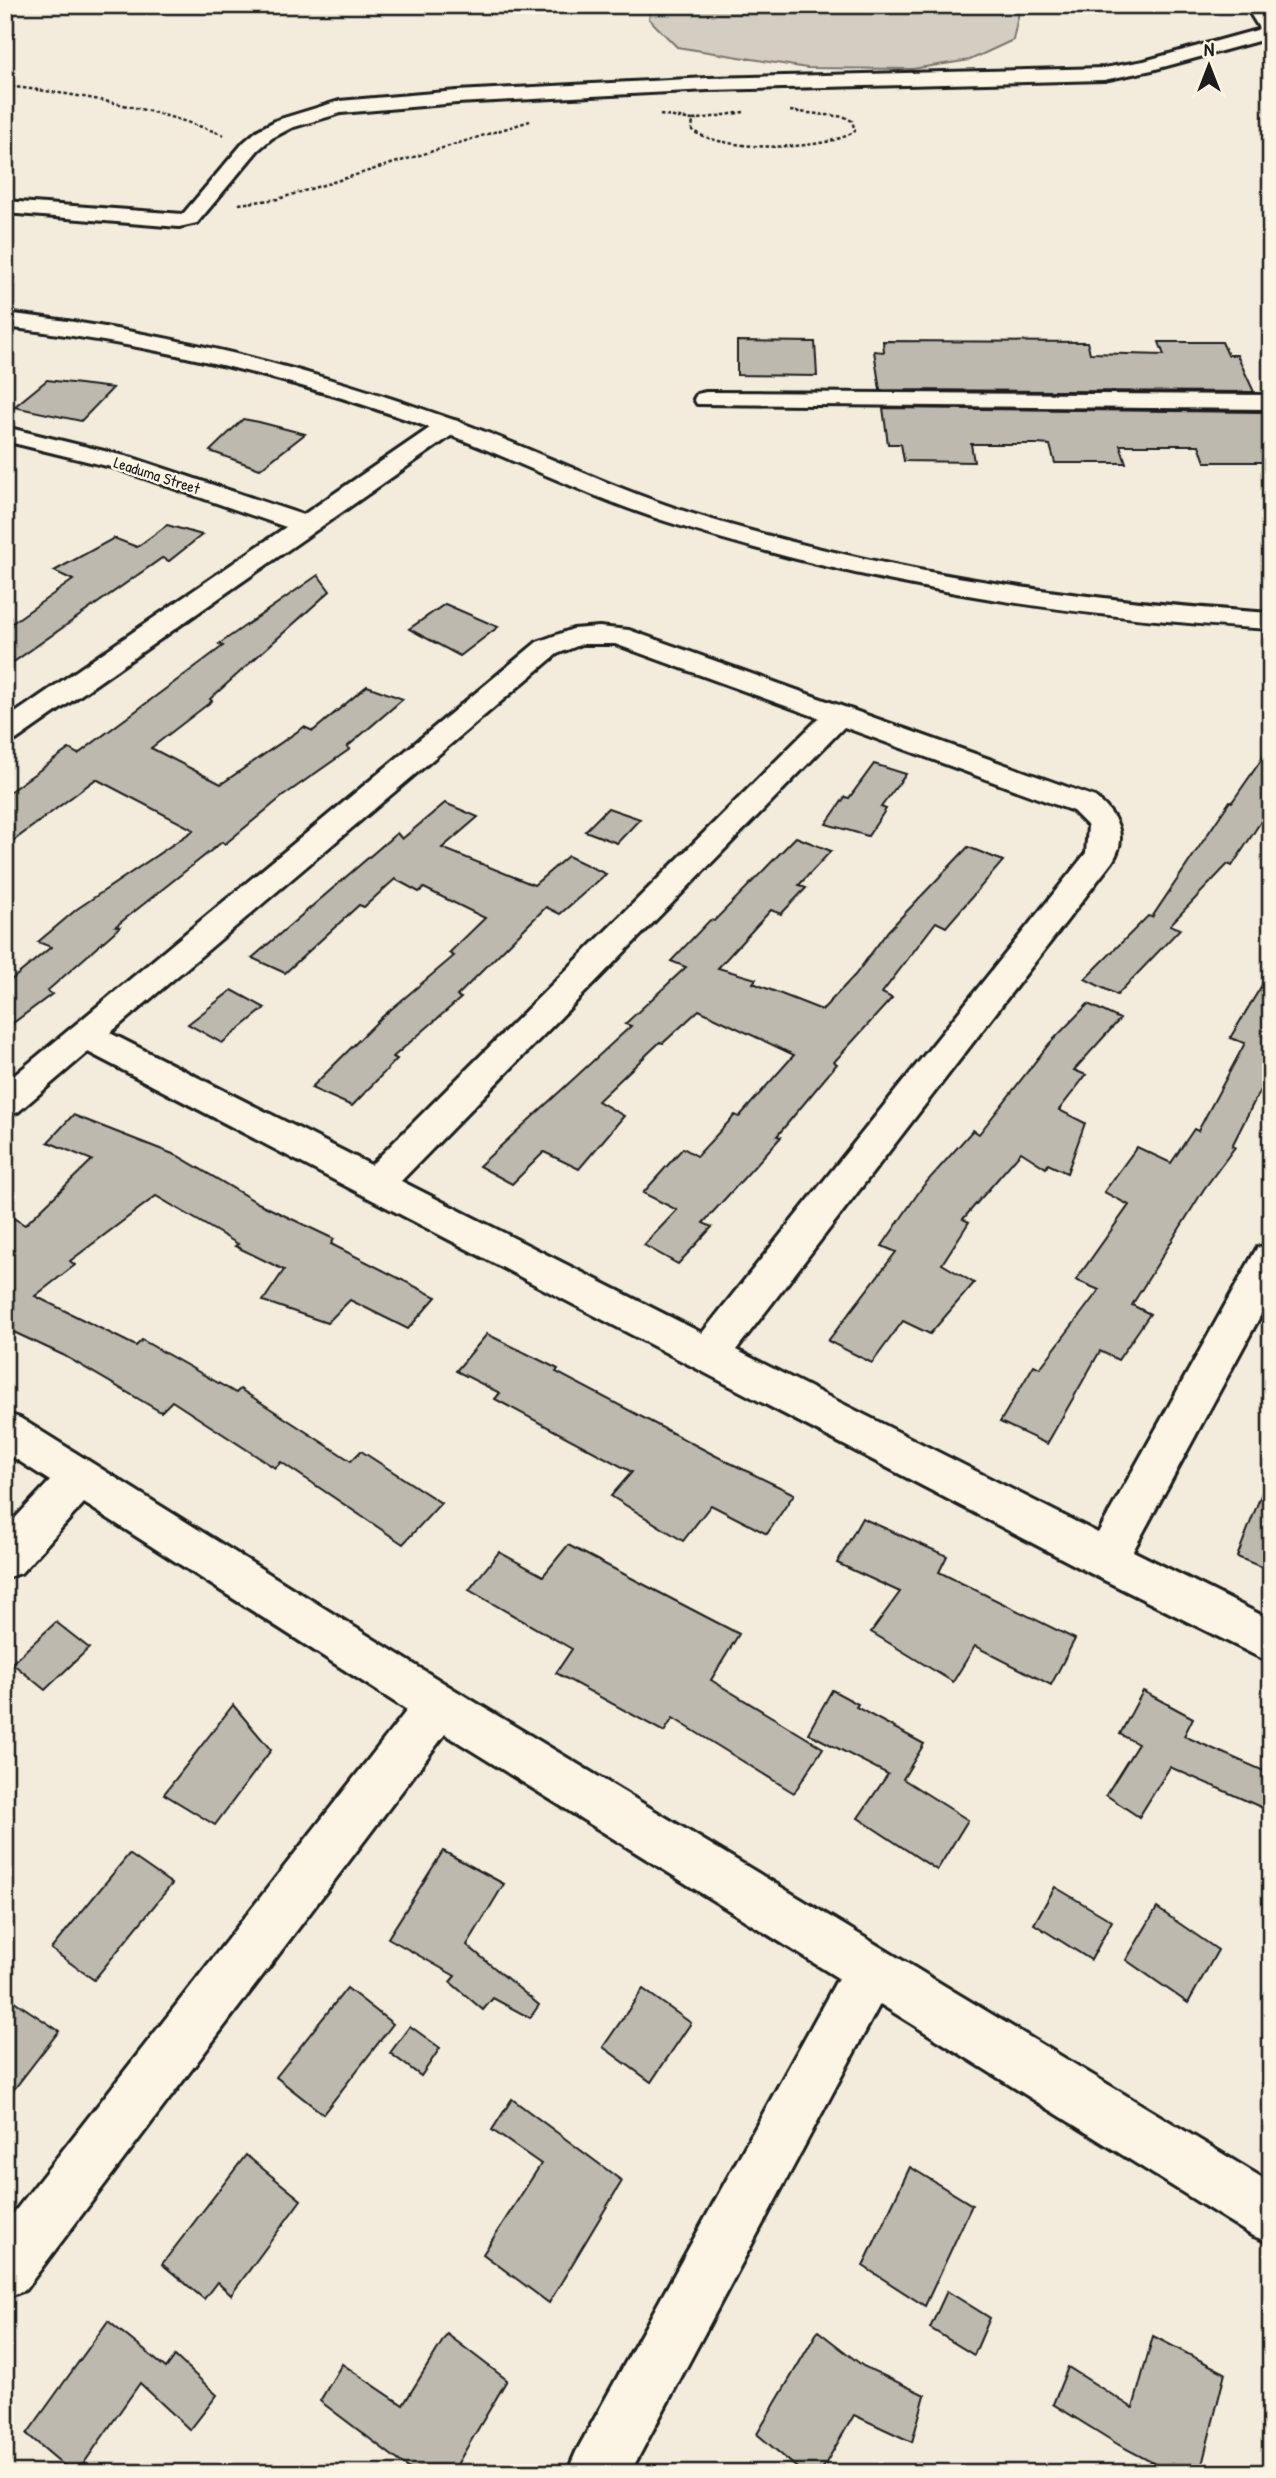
<svg xmlns="http://www.w3.org/2000/svg" width="1276" height="2478" font-family="'Patrick Hand',sans-serif">
<style>
.green{fill:#d3cec1;stroke:#78756e;stroke-width:2}
.building{fill:#beb9ae;stroke:#1c1c1c;stroke-width:2}
.lines{fill:none;stroke-linecap:round;stroke-linejoin:round}
.minor-casing{stroke:#1c1c1c;stroke-width:6}
.secondary-casing{stroke:#1c1c1c;stroke-width:6}
.path{stroke:#1c1c1c;stroke-width:2.5;stroke-dasharray:3.5 2.5;stroke-linecap:butt}
.minor{fill:#fcf5e5;fill-rule:evenodd}
.secondary{fill:#fcf5e5;fill-rule:evenodd}
.labels{text-anchor:middle;stroke-width:5;stroke-linejoin:round;paint-order:stroke}
.far-street-label{font-size:16px;fill:#1c1c1c;stroke:#fcf5e5}
</style>
<rect width="100%" height="100%" fill="#f3ecdd"/>
<filter id="ink" filterUnits="userSpaceOnUse"><feTurbulence type="fractalNoise" baseFrequency=".0143" numOctaves="2"/><feDisplacementMap in="SourceGraphic" scale="14" xChannelSelector="R" yChannelSelector="G"/><feConvolveMatrix kernelMatrix="1 2 1 2 8 2 1 2 1" color-interpolation-filters="sRGB"/></filter>
<g filter="url(#ink)">
<path class="green" d="M651 5H1016L1019 12 1013 40 970 60 912 69 807 68 677 47 649 19Z"/>
<g class="building">
<path d="M737 341 815 342 817 376 737 375Z"/>
<path d="M883 341 1087 342 1090 353 1164 355 1159 342H1222L1228 355H1237L1254 392 880 390 874 351 884 352Z"/>
<path d="M47 380 113 388 81 421 14 407Z"/>
<path d="M883 408 1263 412 1271 428V462H1205L1199 445H1120L1126 463H1055L1050 445 1037 444H971L974 462 904 461 901 444H888Z"/>
<path d="M243 419 259 422 305 434 260 469 210 451Z"/>
<path d="M167 525 202 535 169 561 162 558 5 668V628L73 580 54 571 114 538 137 547Z"/>
<path d="M318 575 330 591 210 699 212 701 151 748 221 784 304 727 313 731 367 686 403 699 347 747 350 749 283 796 225 844 222 842 116 926 120 927 47 991 52 994 5 1029V985L51 947 38 942 77 909 194 830 96 779 5 847V795L69 749 78 754 223 646 219 644Z"/>
<path d="M445 604 498 627 460 656 409 629Z"/>
<path d="M1271 746V806L1232 866 1228 864 1170 925 1180 929 1117 995 1085 979 1148 916 1152 917 1230 801 1232 802Z"/>
<path d="M874 764 906 774 881 807 886 809 868 836 826 824 845 797 849 798Z"/>
<path d="M445 803 478 817 442 848 534 885 568 856 606 874 560 914 546 907 457 996 461 998 393 1057 397 1059 352 1106 311 1088 382 1017 454 956 449 953 485 918 424 888 419 892 395 879 364 907 359 905 285 973 252 958 397 833 402 839Z"/>
<path d="M608 808 640 819 617 843 585 831Z"/>
<path d="M796 837 831 851 799 885 806 888 781 914 771 910 718 968 756 979 753 983 822 1010 855 975 888 931 968 847 1003 861 946 927 936 922 882 993 892 998 834 1062 837 1064 777 1136 781 1137 703 1223 712 1227 678 1264 644 1245 677 1210 643 1193 683 1148 697 1156 735 1115 739 1117 794 1055 699 1010 663 1043 660 1042 598 1101 624 1116 579 1169 544 1152 512 1184 479 1166 631 1026 625 1024 686 967 671 961 710 920 714 921Z"/>
<path d="M1271 970V1068L1232 1146 1235 1147 1204 1189 1132 1305 1150 1314 1118 1360 1100 1351 1047 1444 1000 1422 1034 1365 1040 1368 1099 1290 1076 1280 1129 1205 1104 1192 1137 1147 1171 1163 1194 1129 1198 1131 1245 1043 1230 1038Z"/>
<path d="M232 990 265 1008 222 1043 188 1024Z"/>
<path d="M1088 1004 1120 1019 1074 1070 1086 1075 1059 1110 1085 1123 1067 1173 1048 1164 1046 1168 1021 1152 963 1219 969 1222 942 1264 974 1283 930 1334 903 1321 872 1363 828 1341 896 1252 882 1246 923 1186 973 1130 979 1134 1049 1044Z"/>
<path d="M73 1115 178 1156 258 1203 334 1239 331 1244 436 1297 408 1329 350 1300 327 1323 263 1301 284 1270 235 1246 238 1244 156 1196 70 1261 75 1265 35 1296 136 1346 142 1340 236 1393 240 1389 351 1461 361 1451 441 1503 403 1544 281 1462 275 1468 172 1401 161 1412 63 1355 5 1328V1213L25 1225 92 1160 48 1142Z"/>
<path d="M487 1334 558 1369 556 1372 716 1456 794 1494 767 1534 711 1505 683 1541 611 1496 632 1472 495 1399 500 1393 456 1371Z"/>
<path d="M1268 1477H1271V1571L1237 1557Z"/>
<path d="M862 1518 947 1556 939 1572 1075 1639 1051 1685 975 1646 953 1682 871 1632 900 1592 837 1563Z"/>
<path d="M568 1545 739 1634 711 1680 823 1748 794 1793 673 1718 664 1732 556 1673 572 1649 469 1590 499 1552 543 1576Z"/>
<path d="M56 1622 89 1648 45 1690 12 1663Z"/>
<path d="M832 1690 858 1704 856 1707 924 1744 903 1779 968 1820 937 1870 858 1818 888 1774 808 1733Z"/>
<path d="M1143 1691 1193 1718 1184 1736 1271 1774 1263 1808 1170 1767 1139 1817 1106 1795 1138 1744 1120 1734Z"/>
<path d="M233 1705 271 1750 215 1825 164 1794Z"/>
<path d="M443 1851 504 1884 467 1945 539 2005 530 2018 493 1998 483 2010 450 1982 455 1976 388 1938Z"/>
<path d="M129 1854 172 1884 94 1980 51 1949Z"/>
<path d="M1055 1887 1112 1921 1091 1960 1034 1924Z"/>
<path d="M1157 1908 1218 1950 1188 2003 1126 1960Z"/>
<path d="M347 1988 393 2024 323 2114 276 2077Z"/>
<path d="M643 1989 691 2023 651 2082 603 2047Z"/>
<path d="M5 1995 59 2031 5 2101Z"/>
<path d="M410 2026 440 2048 421 2076 390 2053Z"/>
<path d="M512 2099 622 2181 549 2303 483 2254 541 2164 492 2130Z"/>
<path d="M246 2155 301 2200 231 2295 217 2282 204 2299 162 2264Z"/>
<path d="M910 2167 972 2205 925 2306 863 2266Z"/>
<path d="M947 2291 990 2318 974 2355 930 2328Z"/>
<path d="M108 2321 166 2368 175 2356 217 2395 190 2430 140 2383 77 2473H73L27 2434Z"/>
<path d="M818 2331 863 2366 925 2395 912 2442 854 2415 820 2473H803L757 2434Z"/>
<path d="M447 2334 507 2380 452 2473H415L320 2401 342 2364 403 2405Z"/>
<path d="M1153 2336 1225 2373 1200 2473H1172L1119 2445 1053 2404 1068 2367 1133 2408Z"/>
</g>
<g class="lines">
<defs>
<g id="minor">
<path d="M1245 5H1263L1271 18 1269 38 1152 70 1104 80 708 90 457 103 341 113 291 128 272 138 258 150 197 223 179 227 5 213V201L183 214 244 142 258 130 277 120 339 101 457 91 708 78 1104 68 1144 61 1257 30 1259 28Z"/>
<path d="M706 392 1271 395V409L697 404 694 399 697 394Z"/>
<path d="M449 419 458 421 461 426 458 431 16 740 5 743V720L286 527 115 468 5 441V427L133 458 303 515 440 421Z"/>
<path d="M599 627 629 630 1095 797C1117 815 1129 836 1112 862L736 1350 1098 1533 1257 1248 1271 1244V1296L1133 1551 1271 1620V1663L1090 1573 88 1052 18 1112 5 1116V1083L537 642 573 629ZM582 644H615L819 718 371 1165 110 1033 557 654ZM844 727 1073 811 1088 826 1086 853 702 1333 401 1181Z"/>
<path d="M5 1413 20 1418 455 1690 1271 2183V2243L1251 2235 880 2004 630 2473H567L576 2452 838 1978 445 1734 25 2290 5 2298V2224L407 1710 84 1503 21 1573 5 1578V1529L50 1481 5 1452Z"/>
</g>
<path id="secondary" d="M5 313C159 330 306 367 451 419 532 448 608 487 690 513 879 572 1073 600 1271 613V629C1066 617 866 586 671 523 591 498 517 460 439 431 298 379 154 344 5 327Z"/>
</defs>
<use href="#minor" class="minor-casing"/>
<use href="#secondary" class="secondary-casing"/>
<g class="path">
<path d="M5 86C80 94 153 108 224 135"/>
<path d="M744 112 693 120 692 130C721 152 825 152 855 131L852 121 845 117 790 111"/>
<path d="M660 115 693 120"/>
<path d="M239 204 278 199 530 121"/>
</g>
<use href="#minor" class="minor"/>
<use href="#secondary" class="secondary"/>
</g>
</g>
<g class="labels">
<g class="far-street-label">
<text transform="translate(157 475) rotate(18)" y="6">Leaduma Street</text>
</g>
</g>
<rect width="1276" height="2478" fill="none" stroke="#fcf5e5" stroke-width="28"/>
<rect x="14" y="14" width="1248" height="2450" fill="none" stroke="#1c1c1c" stroke-width="2.5" filter="url(#ink)"/>
<g transform="translate(1209 66)" stroke="#fcf5e5" stroke-width="5" paint-order="stroke">
<path d="M0-5L12 26L0 18L-12 26Z" fill="#1c1c1c"/>
<text y="-10" font-size="19" font-weight="bold" text-anchor="middle" fill="#1c1c1c">N</text>
</g>
</svg>
